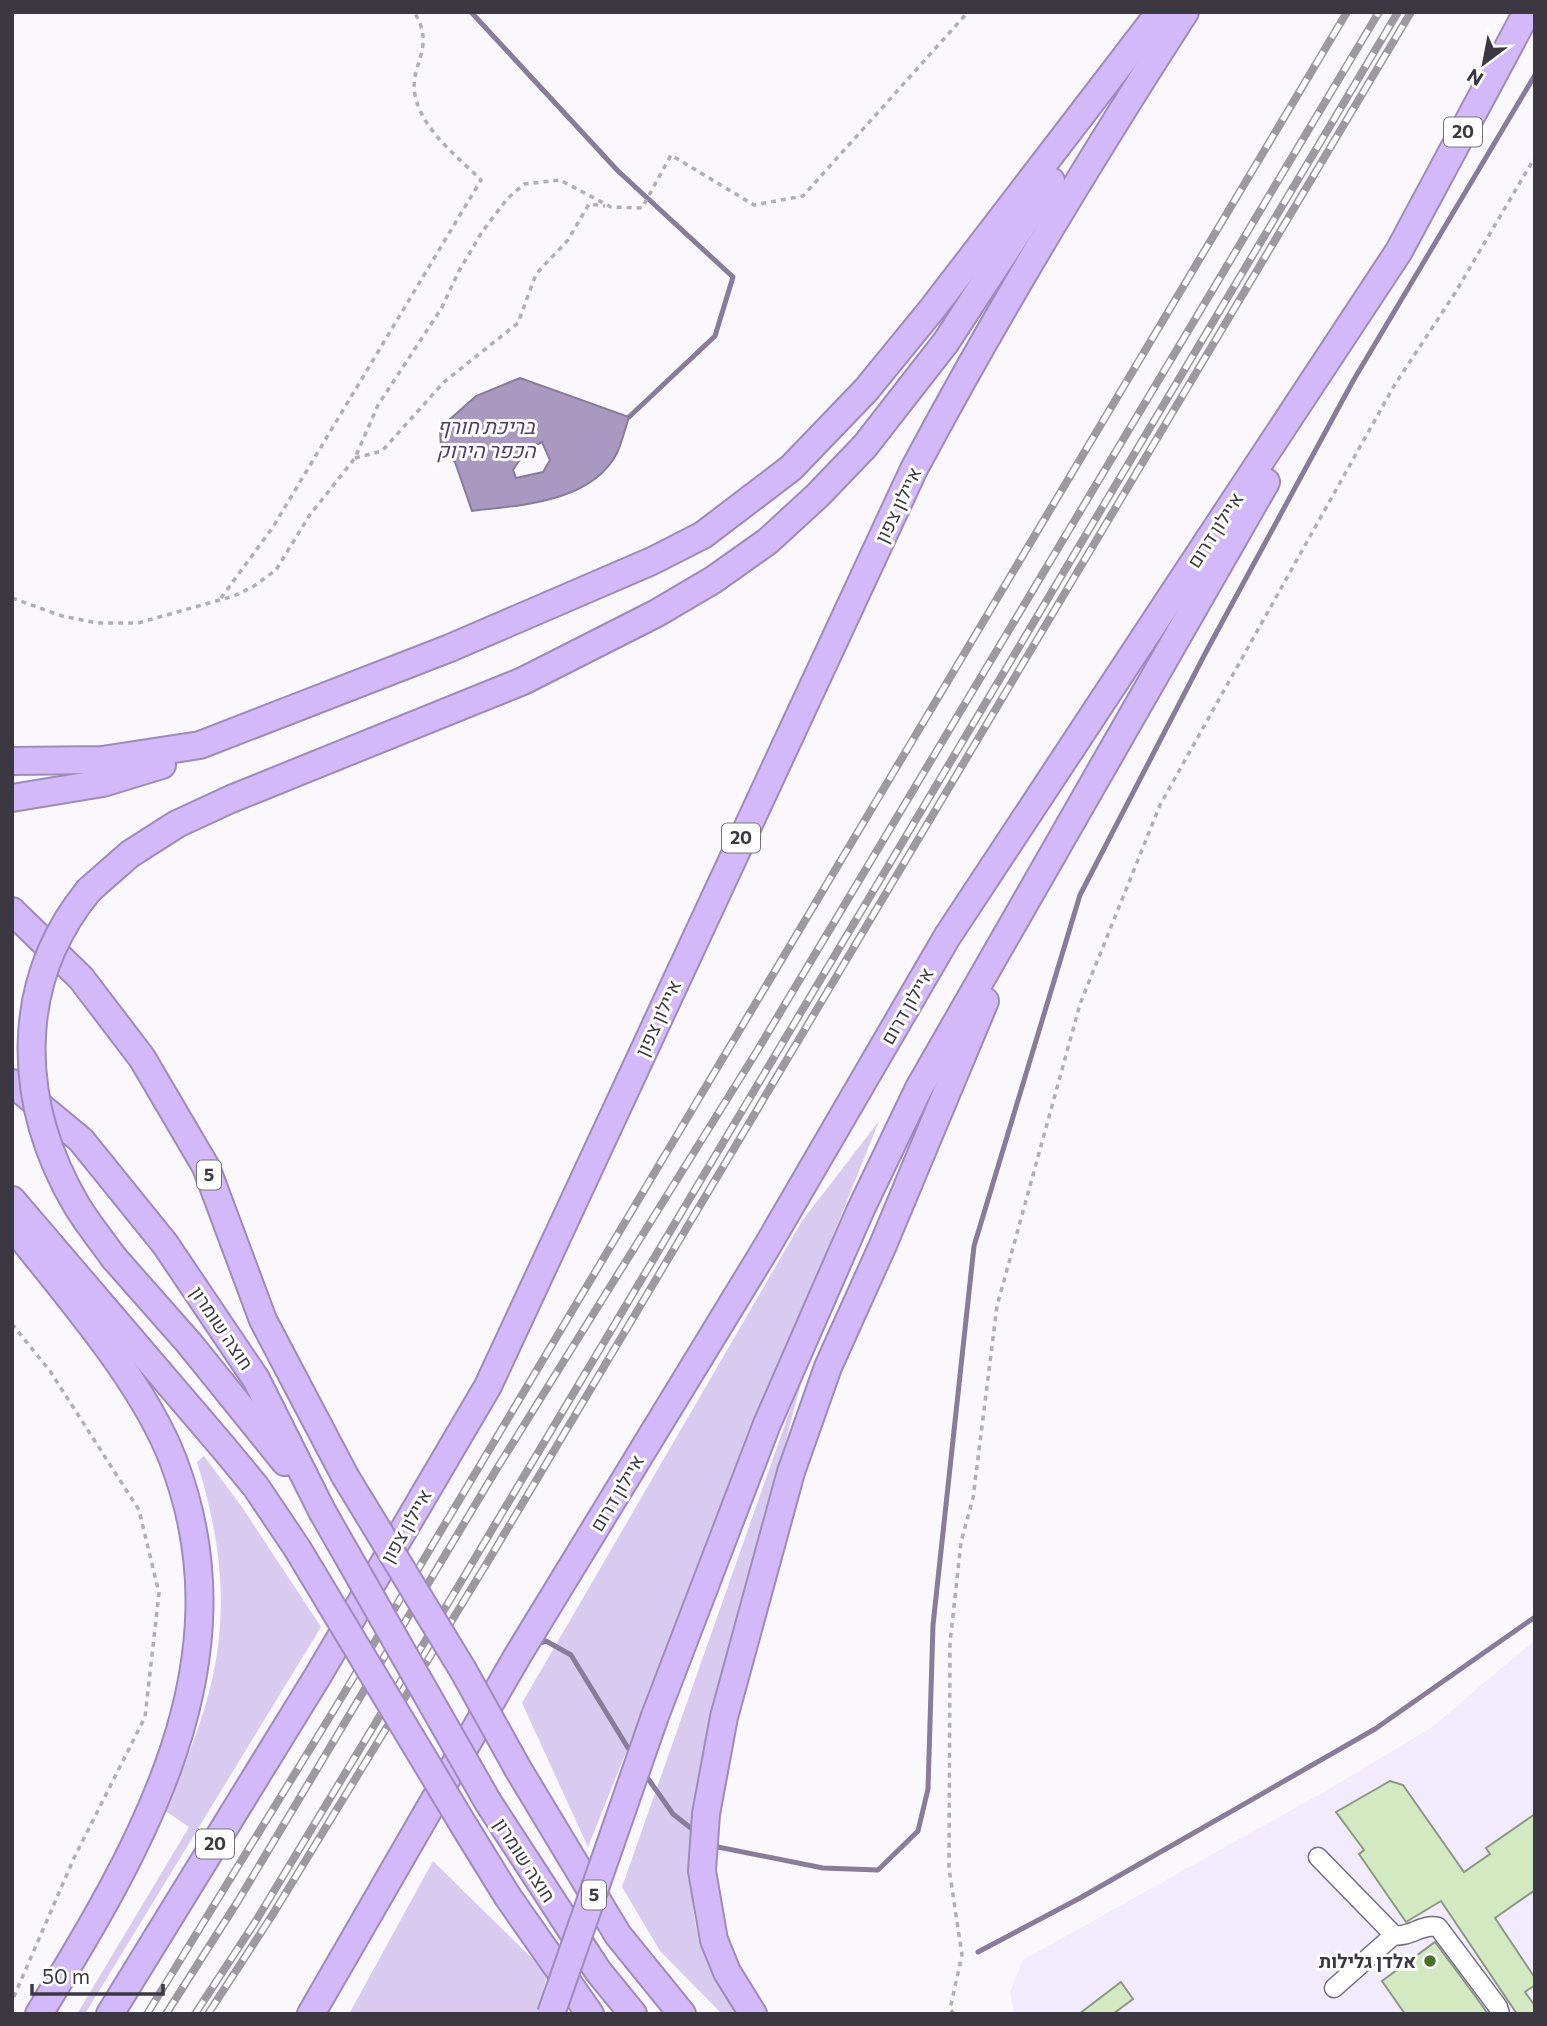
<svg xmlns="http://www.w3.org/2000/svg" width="1547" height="2026" font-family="Commissioner,Heebo,sans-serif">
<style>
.built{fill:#f2ebfd}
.green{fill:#d9caf0}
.water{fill:#a999c0;stroke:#887c9a;stroke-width:2;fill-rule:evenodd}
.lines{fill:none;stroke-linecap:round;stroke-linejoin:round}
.stream{stroke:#887c9a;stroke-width:5}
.building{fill:#d2e9c2;stroke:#8b9883;stroke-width:2}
.minor-casing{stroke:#746c80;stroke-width:21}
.highway-casing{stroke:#9e8bb9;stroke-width:30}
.path{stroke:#b1aeb5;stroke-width:3.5;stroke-dasharray:5 5;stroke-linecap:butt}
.minor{stroke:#fff;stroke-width:18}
.highway{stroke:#d3b8fa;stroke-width:26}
.rail-casing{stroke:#9c99a0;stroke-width:8}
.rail{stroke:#fff;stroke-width:5;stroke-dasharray:16;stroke-linecap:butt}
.highway-bridge-casing{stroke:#9e8bb9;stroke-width:30;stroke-linecap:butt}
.highway-bridge{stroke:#d3b8fa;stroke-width:26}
.poi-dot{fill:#4a702a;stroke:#fff;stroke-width:2.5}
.labels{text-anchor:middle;stroke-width:6;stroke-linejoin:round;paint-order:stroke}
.shield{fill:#fff;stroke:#76747a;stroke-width:2}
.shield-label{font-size:18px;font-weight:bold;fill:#3c3841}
.street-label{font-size:19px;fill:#3c3841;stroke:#fff}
.poi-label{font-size:19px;font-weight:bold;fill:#3c3841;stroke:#fff;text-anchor:end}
.water-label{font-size:21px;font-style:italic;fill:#533c70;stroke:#fff}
</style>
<rect width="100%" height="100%" fill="#faf8fd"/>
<path class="built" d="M1535 1640V2014H1014L1010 1992 1023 1960 1329 1789 1432 1727Z"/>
<g class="green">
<path d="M879 1121 588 1847 522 1703 802 1221Z"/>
<path d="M807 1362C783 1448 761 1536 739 1623 717 1711 672 1859 701 1946 709 1971 726 1993 741 2014H722L660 1951 622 1887Z"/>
<path d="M204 1456 242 1507 321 1627 85 2014H77L189 1827 164 1810C224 1684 239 1598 197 1462Z"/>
<path d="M433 1861 547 1973 539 2014H349Z"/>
</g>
<path class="water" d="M520 378 629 417C625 429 622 442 617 453 591 503 520 505 472 511L455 462 441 449 440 428 476 396ZM542 442 550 460 543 472 516 478 513 470C521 457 528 448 542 442Z"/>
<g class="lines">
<g class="stream">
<path d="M471 12 618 171 733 277 715 336 629 417"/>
<path d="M536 1645 546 1641 571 1655 633 1756"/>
<path d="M644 1773 673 1814 697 1833"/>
<path d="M713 1846 823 1868 878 1870 918 1831 928 1789 933 1625 974 1246 1080 895 1207 650 1353 381 1535 75"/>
<path d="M978 1952 1080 1898 1375 1729 1535 1617"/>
</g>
</g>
<g class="building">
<path d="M1390 1781 1403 1785 1464 1872 1490 1854 1486 1848 1535 1814V1890L1495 1918 1535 1978V1985L1525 1992 1535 2006V2014H1517L1441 1901 1406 1922 1359 1854 1364 1850 1336 1812Z"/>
<path d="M1435 1942 1473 1993 1488 2014H1405L1382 1981Z"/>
<path d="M1121 1982 1133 1999 1113 2014H1079Z"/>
</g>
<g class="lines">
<defs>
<g id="minor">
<path d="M1318 1857 1394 1935C1410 1938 1422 1923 1438 1927L1498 2007 1500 2014"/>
<path d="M1334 1988 1394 1935"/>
</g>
<g id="highway">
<path d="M12 761 102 760 200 745 450 648 652 561 703 535 791 468 866 390 933 308 1160 12"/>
<path d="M12 798 103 783 162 765"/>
<path d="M89 890 130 854 177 824 231 799 523 681 657 613 713 580 768 541 818 495 865 446 946 342 1051 181"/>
<path d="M12 911 81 978 142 1058 206 1167 263 1320 345 1476"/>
<path d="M12 1083 81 1140 165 1244 256 1379 322 1511"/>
<path d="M12 1200 223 1447 256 1487 297 1548"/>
<path d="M12 1225C65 1294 142 1379 173 1460 251 1663 142 1845 39 2014"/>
<path d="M114 1258 189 1343 285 1462"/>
<path d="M655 1716 767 1424 861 1209 919 1088 1266 482"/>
<path d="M518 1769 618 1935 682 2014"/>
<path d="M488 1802 598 1971 633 2014"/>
<path d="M466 1829 508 1897 590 2014"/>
<path d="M110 2014 319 1674 488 1386 914 469C997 313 1089 161 1185 12"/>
<path d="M311 2014 518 1655 765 1250 947 937 1399 251 1527 12"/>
<path d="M753 2014 727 1972 714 1940 702 1871 706 1814 724 1717 791 1472 828 1367 883 1245 985 1001"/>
</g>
</defs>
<use href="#minor" class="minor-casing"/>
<use href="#highway" class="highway-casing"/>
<g class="path">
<path d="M355 458 382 451 444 382 518 323 536 274 568 240 589 204 605 206"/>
<path d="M12 598 62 616 97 623H138L234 596 254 586 276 570 309 516 355 458 378 405 441 309 459 271 482 232 507 199 524 184 560 180 611 207 642 208 671 155 754 205 803 196 968 12"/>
<path d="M221 598 273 527 481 180C457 156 422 130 415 95 409 64 437 48 414 12"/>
<path d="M12 1324 50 1371 139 1510 159 1593 145 1717 74 1858 12 2001"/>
<path d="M954 2014 950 2009 962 1955 949 1868 950 1643 961 1542 973 1498 997 1306 1080 1004 1160 805 1394 386 1455 293 1535 157"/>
</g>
<use href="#minor" class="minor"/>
<use href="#highway" class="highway"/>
<defs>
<g id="rail">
<path d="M147 2014 334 1710 1347 12"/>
<path d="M166 2014 238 1901 496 1470 757 1051 1379 12"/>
<path d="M195 2014 254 1924 459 1585 1398 12"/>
<path d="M208 2014 273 1914 490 1558 1411 12"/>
</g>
</defs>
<use href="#rail" class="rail-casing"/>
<use href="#rail" class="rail"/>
<defs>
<g id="highway-bridge">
<path d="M89 890C12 984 17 1104 77 1206 88 1224 102 1241 114 1258"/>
<path d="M345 1476 463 1670 518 1769"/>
<path d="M322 1511 488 1802"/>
<path d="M297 1548 466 1829"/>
<path d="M551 2014 655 1716"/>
</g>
</defs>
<use href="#highway-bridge" class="highway-bridge-casing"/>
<use href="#highway-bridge" class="highway-bridge"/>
</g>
<circle class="poi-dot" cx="1430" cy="1961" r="7"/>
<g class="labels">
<g class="shield">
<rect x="1444" y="117.5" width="38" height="29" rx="5"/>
<rect x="722" y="823.5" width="38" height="29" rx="5"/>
<rect x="197" y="1160.5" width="24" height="29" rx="5"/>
<rect x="196" y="1829.5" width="38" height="29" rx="5"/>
<rect x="582" y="1880.5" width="24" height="29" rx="5"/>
</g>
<g class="shield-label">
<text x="1463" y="138">20</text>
<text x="741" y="844">20</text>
<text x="209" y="1181">5</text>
<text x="215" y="1850">20</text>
<text x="594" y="1901">5</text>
</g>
<g class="street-label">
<text transform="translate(898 505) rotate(-64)" y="7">איילון צפון</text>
<text transform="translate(1215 530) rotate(-57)" y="7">איילון דרום</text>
<text transform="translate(907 1006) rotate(-60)" y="7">איילון דרום</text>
<text transform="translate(658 1018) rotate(-65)" y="7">איילון צפון</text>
<text transform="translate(222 1328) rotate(56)" y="7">חוצה שומרון</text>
<text transform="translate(617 1493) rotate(-59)" y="7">איילון דרום</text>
<text transform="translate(406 1526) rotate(-60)" y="7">איילון צפון</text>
<text transform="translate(525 1860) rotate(57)" y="7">חוצה שומרון</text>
</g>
<g class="poi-label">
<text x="1416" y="1968">אלדן גלילות</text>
</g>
<g class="water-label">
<text x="486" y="434">בריכת חורף<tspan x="486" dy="24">הכפר הירוק</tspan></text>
</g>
</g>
<rect width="1547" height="2026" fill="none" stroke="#3c3841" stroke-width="28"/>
<g transform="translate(1484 63) rotate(212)" stroke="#ffffff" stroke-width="5" paint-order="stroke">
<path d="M0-5L12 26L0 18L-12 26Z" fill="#3c3841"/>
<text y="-10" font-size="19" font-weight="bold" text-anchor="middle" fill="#3c3841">N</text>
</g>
<path d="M32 1984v10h131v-10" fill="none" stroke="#3c3841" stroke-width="3.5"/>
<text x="42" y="1984" font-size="21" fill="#3c3841" stroke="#ffffff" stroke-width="5" paint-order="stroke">50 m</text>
</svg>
